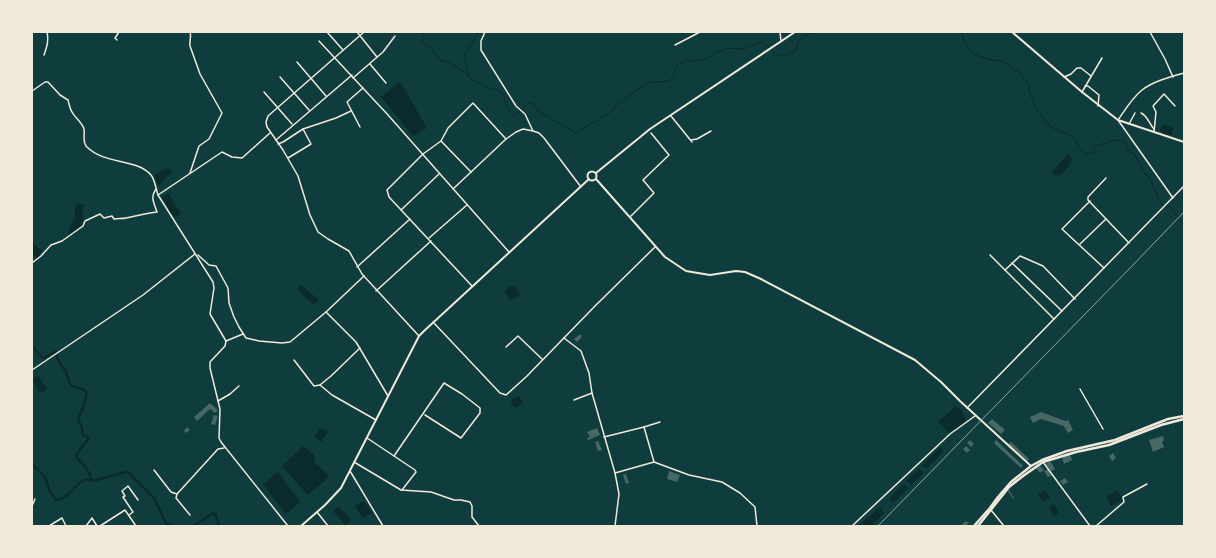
<svg xmlns="http://www.w3.org/2000/svg" width="1216" height="558" font-family="Inter,sans-serif">
<style>
.water{fill:#0a2a2b}
.lines{fill:none;stroke-linecap:round;stroke-linejoin:round}
.stream{stroke:#0a2a2b;stroke-width:1}
.canal{stroke:#0a2a2b;stroke-width:2.5}
.building{fill:#486865}
.minor{stroke:#f1e9da;stroke-width:1.5}
.tertiary{stroke:#f1e9da;stroke-width:2}
.trunk{stroke:#f1e9da;stroke-width:2.5}
.rail{stroke:#97a49c;stroke-width:1}
</style>
<rect width="100%" height="100%" fill="#0f3d3e"/>
<g class="water">
<path d="M398 83H401L427 128 413 136 381 97Z"/>
<path d="M1163 125H1166L1173 128 1172 135 1162 133 1160 129Z"/>
<path d="M1069 154 1072 159C1070 167 1064 172 1058 177L1052 172 1067 155Z"/>
<path d="M168 168 172 172 158 186 154 175Z"/>
<path d="M168 193 181 214 174 217 162 198Z"/>
<path d="M79 204H84C78 224 93 218 70 234H68C69 228 72 226 73 219L75 217V206Z"/>
<path d="M32 242 39 249H41L42 251 37 258 32 254Z"/>
<path d="M301 285 319 300 314 305 297 290Z"/>
<path d="M512 285 516 287 520 294 516 298 510 300 505 292 508 287Z"/>
<path d="M38 376 47 389 43 393 39 392 33 381 34 378Z"/>
<path d="M519 396 523 403 516 408 512 405 511 401 514 398Z"/>
<path d="M956 406 962 411 966 420 965 422 949 433 938 422Z"/>
<path d="M320 428 328 432 321 442 314 437Z"/>
<path d="M303 446 314 455 315 463 327 474 328 478 308 495 282 466Z"/>
<path d="M940 447 944 451 926 469 922 465Z"/>
<path d="M919 468 924 473 911 485 906 481Z"/>
<path d="M278 472 300 502 287 513H285L263 484Z"/>
<path d="M904 484 908 488 893 503 889 498Z"/>
<path d="M1045 490 1050 498 1043 502 1038 494Z"/>
<path d="M1117 490 1123 499 1111 506 1106 497Z"/>
<path d="M364 501 372 513 363 518 355 506Z"/>
<path d="M1054 504 1059 513 1054 516 1049 507Z"/>
<path d="M338 507 350 518 351 521 345 525 333 511Z"/>
<path d="M880 507 884 513 871 526H859Z"/>
</g>
<g class="lines">
<g class="stream">
<path d="M421 32 423 33 422 42 428 45 440 60 452 64 466 73 470 78"/>
<path d="M478 32C474 41 469 48 464 56L470 78 488 88 497 90 504 95C504 103 508 112 515 116L528 103H533L538 111 576 133C583 130 589 122 596 122 602 116 611 114 615 107 624 100 642 84 652 82 659 81 667 84 673 77 676 72 675 67 679 63H681L686 60 689 61 707 59 715 53 728 48 744 49 760 42H763L777 55H779L783 54 786 55 796 50 799 40 811 32"/>
<path d="M961 32C967 51 972 55 992 60 995 61 998 60 1001 61 1006 62 1011 67 1014 71H1019L1029 86V91L1037 110 1049 126 1074 137 1080 149 1086 154 1094 153V146L1117 140 1124 141 1128 150 1135 155 1142 169 1146 175 1149 176 1159 200 1162 205 1169 206 1184 225"/>
</g>
<g class="canal">
<path d="M32 346 43 358 55 352"/>
<path d="M57 356C57 361 62 365 65 370 67 374 68 381 71 385 73 387 82 388 86 391 88 400 81 410 78 419L82 428V434L89 438 76 455 77 458 85 466 93 481 125 472H128L154 498 166 523 173 526"/>
<path d="M32 464 45 477 50 491 56 500C69 499 74 485 84 480 87 478 90 480 93 481"/>
<path d="M193 526 214 513 216 515 219 526"/>
</g>
</g>
<g class="building">
<path d="M580 334 582 337 577 342 574 339Z"/>
<path d="M210 403 218 410 215 413 210 409 197 421 194 417Z"/>
<path d="M1041 412 1065 421 1068 420 1073 430 1068 433 1064 426 1041 419 1033 423 1030 417Z"/>
<path d="M214 415 218 416 215 425 211 424Z"/>
<path d="M992 419 1005 430 1001 434 988 423Z"/>
<path d="M187 427 190 430 186 433 184 431Z"/>
<path d="M597 428 600 435 588 440 587 438 590 437 587 432Z"/>
<path d="M1163 436 1164 440 1162 442 1164 447 1153 452 1149 440Z"/>
<path d="M970 440 974 444 971 447 967 443Z"/>
<path d="M996 440 1023 466 1021 468 994 443Z"/>
<path d="M598 441 602 450 598 451 595 442Z"/>
<path d="M1011 442 1029 459 1027 462 1008 444Z"/>
<path d="M966 446 970 450 967 453 963 449Z"/>
<path d="M1113 453 1116 458 1112 461 1109 456Z"/>
<path d="M1070 454 1072 460 1064 464 1062 458Z"/>
<path d="M1050 461 1055 469 1051 471 1046 464Z"/>
<path d="M1040 466 1044 470 1040 473 1036 468Z"/>
<path d="M1048 469 1051 476 1048 477 1044 471Z"/>
<path d="M669 471 680 475 677 482 667 479Z"/>
<path d="M626 474 629 483 626 484 623 475Z"/>
<path d="M1065 478 1068 482 1063 485 1060 481Z"/>
<path d="M1009 490 1014 498 1013 499 1008 491Z"/>
<path d="M966 521 969 523 965 526H962L961 525Z"/>
</g>
<g class="lines">
<g class="minor">
<path d="M327 32 343 50"/>
<path d="M357 32 377 57"/>
<path d="M364 32 268 116 266 122 267 127 283 150 298 176 310 215 318 232 328 239 349 251 362 274 419 336"/>
<path d="M485 32 481 41V50L516 106 525 114 533 131"/>
<path d="M780 32 781 41"/>
<path d="M1150 32 1165 59 1173 77"/>
<path d="M117 40 115 38 119 32"/>
<path d="M319 41 388 115 509 252"/>
<path d="M675 45 700 32"/>
<path d="M44 55C47 46 49 41 47 32"/>
<path d="M297 62 326 96"/>
<path d="M370 64 386 83"/>
<path d="M280 77 309 110"/>
<path d="M1064 77 1071 74 1077 68H1081L1091 76"/>
<path d="M353 78 383 52 395 36"/>
<path d="M1085 86H1088L1099 95 1098 106"/>
<path d="M32 91 45 82H48L60 95 68 100C69 104 70 109 72 112 75 118 82 122 84 129 85 135 82 142 87 147 105 165 136 158 151 175 155 180 156 189 158 195L213 282 214 288 210 314 226 341 225 346 210 362V368L220 409 219 438 221 442 288 526"/>
<path d="M264 92 292 124"/>
<path d="M1082 92 1102 58"/>
<path d="M1141 113C1148 116 1149 124 1154 129"/>
<path d="M671 116 692 142"/>
<path d="M1129 124 1135 113"/>
<path d="M360 127 347 102 363 88"/>
<path d="M303 129 336 118 351 111"/>
<path d="M1154 132 1156 112 1153 106 1164 94 1175 106"/>
<path d="M276 140 352 75"/>
<path d="M691 140 697 139 711 131"/>
<path d="M441 141 471 172"/>
<path d="M278 144 283 142 303 129 311 144 288 158"/>
<path d="M190 173 199 146 209 139 222 113 200 74 190 46C189 41 192 37 190 32"/>
<path d="M1106 178 1088 197V200L1129 243"/>
<path d="M453 189 506 139 516 132 523 129 533 131 539 133 544 138 581 187"/>
<path d="M158 195 222 152 232 157 242 158 270 133"/>
<path d="M1173 198 1118 120C1125 110 1132 98 1142 90 1154 81 1170 77 1184 73"/>
<path d="M1090 201 1062 229 1104 268"/>
<path d="M401 210 439 174"/>
<path d="M630 217 654 193 643 180 669 155 651 133"/>
<path d="M429 238 467 205"/>
<path d="M1080 244 1106 219"/>
<path d="M198 255 209 265 216 266 228 288 229 303 234 317 239 327 246 338 259 341 282 343 290 342 326 312"/>
<path d="M990 255 1054 319"/>
<path d="M32 263 41 256 51 245 62 241 83 226 85 221 100 214 104 218 112 216 114 219C118 218 122 219 126 218 137 216 146 213 157 212 154 203 150 197 156 189"/>
<path d="M1012 263 1062 311"/>
<path d="M357 267 410 219"/>
<path d="M1005 270 1020 256 1043 266 1075 299"/>
<path d="M364 276 326 312 356 342 388 396"/>
<path d="M472 286 389 197 387 190 423 154 441 141 448 128 473 103 506 139"/>
<path d="M376 291 431 241"/>
<path d="M433 322 500 393 506 395 527 376 595 306 655 247"/>
<path d="M564 338 581 351 589 373 592 393 615 473 619 494 615 526"/>
<path d="M226 341 243 334"/>
<path d="M506 347 518 336 542 359"/>
<path d="M294 360 314 386 320 385 331 376 360 348"/>
<path d="M32 370 143 295 195 254"/>
<path d="M320 385 332 395 376 420"/>
<path d="M1080 389 1103 429"/>
<path d="M574 400 592 393"/>
<path d="M218 401 230 394 239 386"/>
<path d="M967 408 1184 186"/>
<path d="M644 427 660 422"/>
<path d="M604 437 644 427 654 462"/>
<path d="M367 438 415 470 416 472 402 490"/>
<path d="M394 456 444 383 462 394 480 408V413L461 438 425 415"/>
<path d="M354 462 401 490 431 492 454 500H461L470 502 472 506V517L479 526"/>
<path d="M1043 462 1090 526"/>
<path d="M154 470 171 492 177 494"/>
<path d="M350 471 383 526"/>
<path d="M615 473 654 462 689 475 722 482 740 493 755 507 757 526"/>
<path d="M32 506 35 499"/>
<path d="M991 510 1004 526"/>
<path d="M317 512 328 526"/>
<path d="M129 515 133 512 123 497 125 496 122 491 128 486 138 500"/>
<path d="M190 515 176 498 177 494 218 449 224 448"/>
<path d="M49 526 62 518 66 526"/>
<path d="M86 526 92 518 97 526"/>
<path d="M100 526 125 510 136 526"/>
<path d="M852 526 950 434 975 416"/>
<path d="M1096 526 1124 502 1123 497 1147 484"/>
</g>
<g class="tertiary">
<path d="M1012 32 1082 92 1118 120 1184 142"/>
<circle cx="592" cy="176" r="4.5"/>
<path d="M596 173 650 129 795 32"/>
<path d="M596 179 665 257 686 271 710 275 736 271 745 272 761 279 915 360 941 382 960 401 1031 466"/>
<path d="M301 526 325 505 341 488 419 336 424 331 589 179"/>
</g>
<g class="trunk">
<path d="M974 526 990 508 998 497 1011 482 1031 466 1042 460 1067 451 1115 440 1168 419 1184 416"/>
<path d="M978 526 1009 487 1023 476 1043 462 1076 452 1109 445 1161 425 1184 419"/>
</g>
<path class="rail" d="M878 526 1131 267 1184 212"/>
</g>
<rect width="1216" height="558" fill="none" stroke="#f1e9da" stroke-width="66"/>
</svg>
